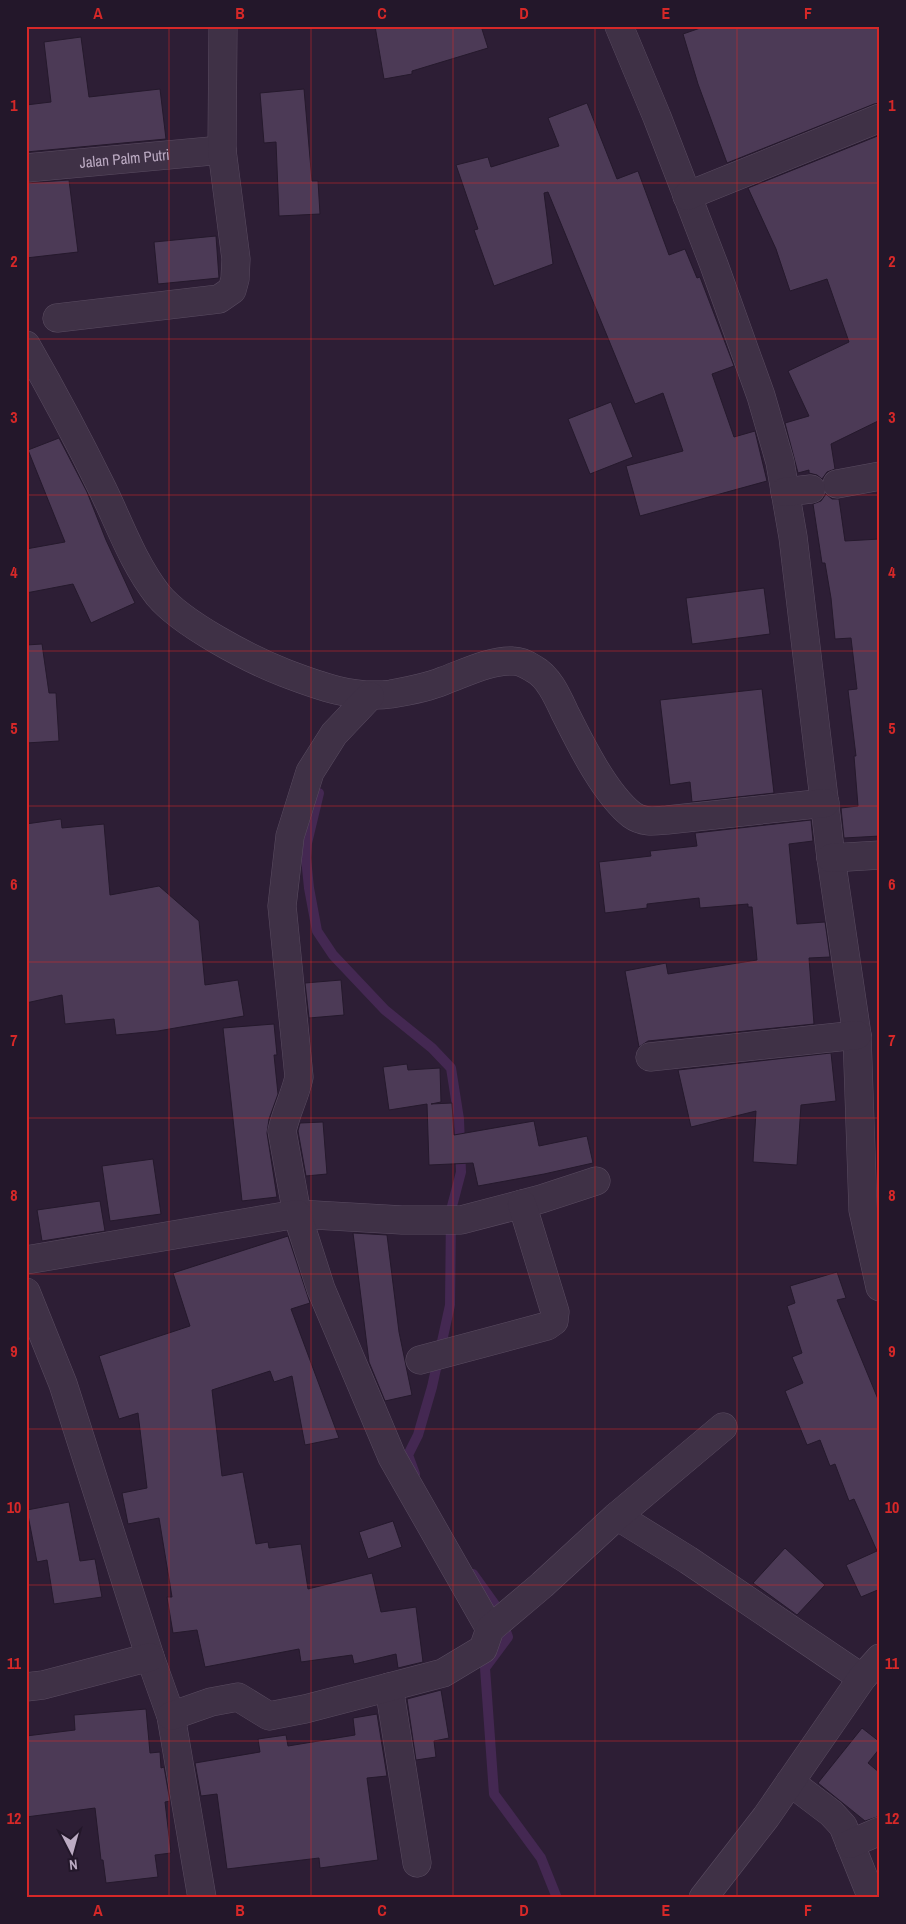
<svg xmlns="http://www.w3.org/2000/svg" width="906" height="1924" font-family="'Archivo Narrow',sans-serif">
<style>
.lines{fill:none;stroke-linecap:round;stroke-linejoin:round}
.stream{stroke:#442852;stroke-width:10}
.building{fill:#4c3a56;stroke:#25192c}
.minor-casing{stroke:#5a4c61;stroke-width:29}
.minor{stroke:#3f3146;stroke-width:28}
.grid{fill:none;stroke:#d62828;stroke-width:1;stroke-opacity:0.55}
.labels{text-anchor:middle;stroke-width:4;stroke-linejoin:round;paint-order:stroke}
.street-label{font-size:15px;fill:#bcabc3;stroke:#23172a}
.neatline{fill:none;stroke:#d62828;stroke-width:2}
.grid-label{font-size:16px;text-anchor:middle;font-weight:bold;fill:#d62828}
</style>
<rect width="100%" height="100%" fill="#2d1e35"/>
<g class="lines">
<g class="stream">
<path d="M319 793 307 843 306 858 309 888 317 931 333 955 385 1010 432 1048 451 1068 459 1119 461 1172 451 1210 450 1305 432 1387 418 1435 408 1455 415 1474"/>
<path d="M473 1574 498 1609 508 1637 485 1668 494 1794 541 1858 557 1898"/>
</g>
</g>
<g class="building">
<path d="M375 26H481L488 48 412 71V74L384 79Z"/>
<path d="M706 26H880V103L874 104 727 163 698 84 683 34Z"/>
<path d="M81 37 89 97 160 89 166 139 26 152V105L51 102 44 42Z"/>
<path d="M304 89 312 181H318L320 214 279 216 276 142 264 143 260 93Z"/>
<path d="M587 103 617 179 638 171 669 255 685 249 697 278 700 277 734 366 712 374 734 437 755 431 767 481 640 516 626 466 683 451 663 393 635 404 548 192 544 193 553 264 494 286 474 230 478 229 456 165 488 157 491 167 559 146 548 118Z"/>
<path d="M880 135V420L831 444 835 469 827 472 822 479 817 475 809 473V470L798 473 785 423 809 416 788 371 849 342 827 279 790 291 776 249 748 188Z"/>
<path d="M69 180 78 252 26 258V183Z"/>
<path d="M216 236 219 278 158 284 154 242Z"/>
<path d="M611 402 633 457 590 474 568 419Z"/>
<path d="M59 438 87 492 106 540 135 603 91 623 73 584 26 593V549L65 542 28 450Z"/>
<path d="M826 494 832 499H839L845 541 880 539V836L844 838 841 808 858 806 854 756H856L848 690 857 689 851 638 835 639 831 598 825 563H822L813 504 821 501Z"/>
<path d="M764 588 770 634 692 644 686 598Z"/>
<path d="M42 644 49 693H56L59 741 26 743V645Z"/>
<path d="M762 689 774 793 692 802 690 782 670 785 660 700Z"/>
<path d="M61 819 62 828 104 824 110 895 159 886 199 921 205 985 238 980 244 1016 158 1031 116 1035 114 1019 65 1024 62 995 26 1003V824Z"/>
<path d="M811 820 813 841 789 844 797 924 825 922 830 957 809 958 814 1024 648 1041 639 1047 625 971 666 963 668 974 757 960 752 907H748V904L700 908 699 898 647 904V908L605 913 599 862 651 856 650 851 697 846 695 833Z"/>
<path d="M341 980 344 1015 309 1018 305 983Z"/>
<path d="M274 1024 277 1055H274L278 1094 269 1119 267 1133 277 1197 242 1201 223 1028Z"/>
<path d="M831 1053 836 1101 801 1105 797 1165 753 1162 756 1111 691 1127 678 1070Z"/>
<path d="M407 1064 408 1070 440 1068 441 1102 431 1104 452 1103 454 1135 534 1121 539 1146 587 1136 593 1163 544 1174 478 1186 473 1163 429 1165 427 1104 389 1110 383 1067Z"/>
<path d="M323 1122 327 1174 306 1176 298 1131 300 1123Z"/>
<path d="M153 1159 161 1214 110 1221 102 1166Z"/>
<path d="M100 1201 105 1231 42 1241 37 1210Z"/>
<path d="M353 1233 387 1235 399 1332 412 1395 385 1401 369 1362Z"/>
<path d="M288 1236 310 1303 291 1309 339 1438 305 1445 292 1376 274 1382 270 1371 212 1390 222 1476 243 1472 256 1544 268 1542 269 1548 301 1544 308 1589 372 1573 381 1612 416 1607 423 1662 398 1668 396 1654 354 1664 352 1655 301 1662 299 1649 205 1667 197 1630 173 1633 167 1597H172L159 1518 128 1524 122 1493 147 1488 138 1413 119 1419 99 1356 190 1326 173 1273Z"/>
<path d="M837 1272 846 1298 837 1300 880 1404V1589L861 1597 846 1565 877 1551 854 1499 849 1501 835 1464 830 1466 820 1440 807 1445 785 1391 803 1383 792 1357 802 1353 787 1306 795 1303 790 1286Z"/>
<path d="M69 1502 80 1561 95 1559 102 1597 54 1604 47 1560 37 1562 27 1510Z"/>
<path d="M393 1521 402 1547 368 1559 359 1532Z"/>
<path d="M785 1548 825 1585 797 1615 753 1583Z"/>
<path d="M441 1690 449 1738 434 1741 436 1757 416 1760 407 1699Z"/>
<path d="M146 1709 150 1753 160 1752 161 1768 164 1767 170 1801 165 1802 171 1853 155 1855 158 1877 106 1883 103 1860H101L95 1808 26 1817V1736L75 1730 74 1715Z"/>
<path d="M377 1714 387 1776 367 1778 378 1860 320 1868 319 1858 227 1869 217 1794 201 1796 195 1763 260 1752 258 1739 286 1735 288 1746 355 1735 353 1718Z"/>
<path d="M862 1728 880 1742V1748L868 1763 880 1773V1816L865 1821 818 1783Z"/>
</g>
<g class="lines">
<defs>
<g id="minor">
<path d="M619 26 657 117 714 265 761 396 780 462 793 537 831 858 857 1035 863 1210 880 1287"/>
<path id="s1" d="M26 168 222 150"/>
<path d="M687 196 880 118"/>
<path d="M57 318 219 299 232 290 235 279 236 259 222 150 223 26"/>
<path d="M26 345C53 392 79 441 103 490 120 525 133 563 158 595 182 624 249 659 285 673 319 686 354 699 391 694 409 691 426 688 443 681 465 673 490 660 513 661 520 661 528 665 534 669 549 677 558 698 565 713 580 743 605 794 632 815 643 823 655 821 667 820L825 803"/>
<path d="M837 484 880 476"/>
<path d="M785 492 811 489"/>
<path d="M370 696 334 734 310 772 290 836 282 906 299 1077C295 1096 286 1112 282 1131L297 1214 402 1220H461L541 1199 596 1181"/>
<path d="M831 858 880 855"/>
<path d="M650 1057 857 1035"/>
<path d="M26 1260 297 1214 321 1289 392 1457 490 1629"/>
<path d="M26 1292 63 1384 150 1657 171 1716 202 1898"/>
<path d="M420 1360 547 1326 554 1321 555 1312 522 1204"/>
<path d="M617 1516 688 1560 862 1678"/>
<path d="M26 1687 43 1685 150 1657"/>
<path d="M389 1687 417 1863"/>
<path d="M171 1716 211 1702 238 1697 269 1716 305 1709 443 1673 483 1649 490 1629 542 1585 617 1516 723 1427"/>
<path d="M790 1782 831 1813 843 1826 872 1898"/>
<path d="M850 1844 880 1831"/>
<path d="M703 1898 766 1817 862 1678 880 1658"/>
</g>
</defs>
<use href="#minor" class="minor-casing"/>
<use href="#minor" class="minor"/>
</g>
<path class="grid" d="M169 26V1898M311 26V1898M453 26V1898M595 26V1898M737 26V1898M26 183H880M26 339H880M26 495H880M26 651H880M26 806H880M26 962H880M26 1118H880M26 1274H880M26 1429H880M26 1585H880M26 1741H880"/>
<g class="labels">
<g class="street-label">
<text dy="5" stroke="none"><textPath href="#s1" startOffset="99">Jalan Palm Putri</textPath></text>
</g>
</g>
<rect width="906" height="1924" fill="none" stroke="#23172a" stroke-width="55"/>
<g transform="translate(72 1852) rotate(174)" stroke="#23172a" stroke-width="4" paint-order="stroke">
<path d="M0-4L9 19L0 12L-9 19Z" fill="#bcabc3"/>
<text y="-8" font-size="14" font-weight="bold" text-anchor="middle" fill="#bcabc3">N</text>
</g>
<rect x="28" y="28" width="850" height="1868" class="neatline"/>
<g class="grid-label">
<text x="98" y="19">A</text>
<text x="240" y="19">B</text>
<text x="382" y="19">C</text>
<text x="524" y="19">D</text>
<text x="666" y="19">E</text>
<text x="808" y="19">F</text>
<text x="14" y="111">1</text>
<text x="892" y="111">1</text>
<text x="14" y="267">2</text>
<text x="892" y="267">2</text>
<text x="14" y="423">3</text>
<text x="892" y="423">3</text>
<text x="14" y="578">4</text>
<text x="892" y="578">4</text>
<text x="14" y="734">5</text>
<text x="892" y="734">5</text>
<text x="14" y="890">6</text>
<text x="892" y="890">6</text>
<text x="14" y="1046">7</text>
<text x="892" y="1046">7</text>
<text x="14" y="1201">8</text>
<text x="892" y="1201">8</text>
<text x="14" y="1357">9</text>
<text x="892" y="1357">9</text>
<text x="14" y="1513">10</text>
<text x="892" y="1513">10</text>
<text x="14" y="1669">11</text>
<text x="892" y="1669">11</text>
<text x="14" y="1824">12</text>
<text x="892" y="1824">12</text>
<text x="98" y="1916">A</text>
<text x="240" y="1916">B</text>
<text x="382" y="1916">C</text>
<text x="524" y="1916">D</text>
<text x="666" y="1916">E</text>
<text x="808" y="1916">F</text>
</g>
</svg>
